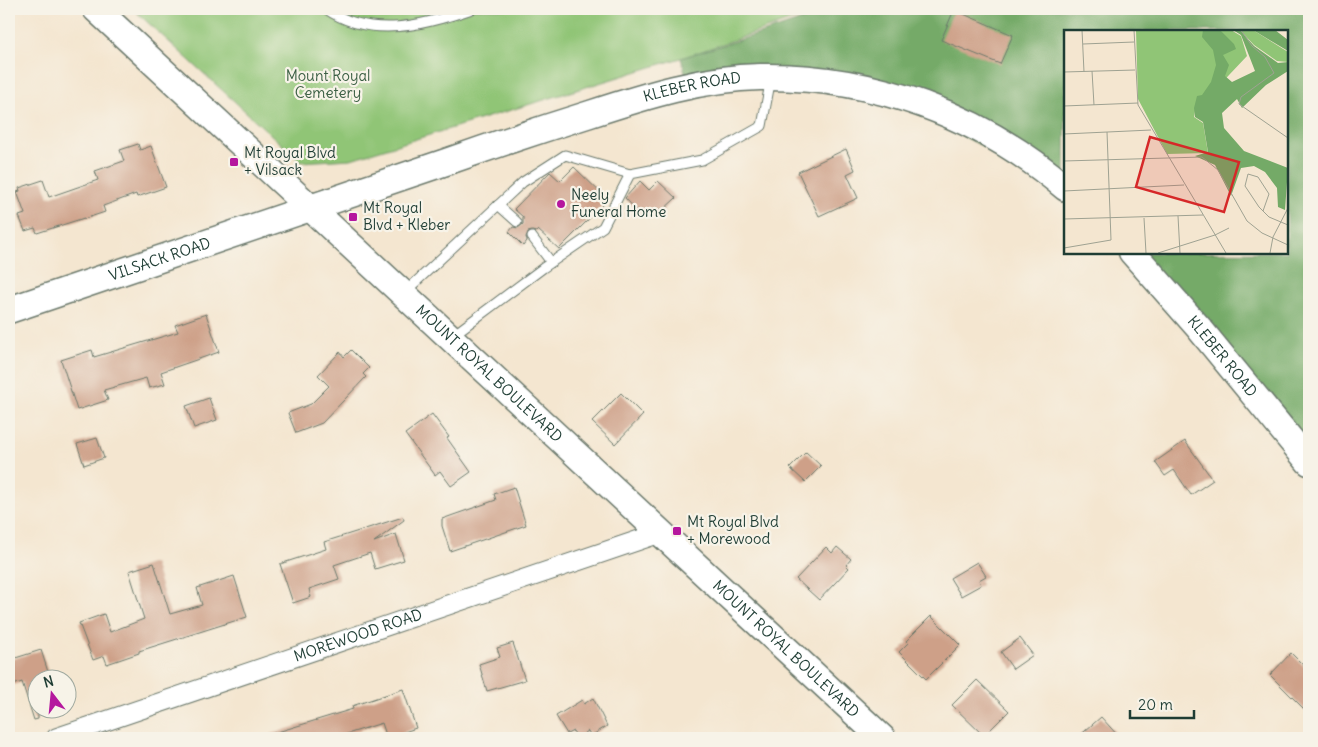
<svg xmlns="http://www.w3.org/2000/svg" width="1318" height="747" font-family="Delius,sans-serif">
<style>
.green{fill:#90c576;stroke:#588155}
.forest{fill:#74aa67;stroke:#4a744e}
.building{fill:#cea088}
.lines{fill:none;stroke-linecap:round;stroke-linejoin:round}
.lane-casing{stroke:#6a786b;stroke-width:11}
.street-casing{stroke:#6a786b;stroke-width:21}
.secondary-casing{stroke:#6a786b;stroke-width:29}
.lane{stroke:#fff;stroke-width:9}
.street{stroke:#fff;stroke-width:19}
.secondary{stroke:#fff;stroke-width:26}
.poi-dot{fill:#b5179e;stroke:#f7f3e8;stroke-width:2}
.labels{text-anchor:middle;stroke-width:4.5;stroke-linejoin:round;paint-order:stroke}
.park-label{font-size:15px;fill:#3b5f44;stroke:#f7f3e8}
.street-label{font-size:15px;fill:#1f3d34;stroke:#f7f3e8}
.poi-label{font-size:15px;fill:#1f3d34;stroke:#f7f3e8;text-anchor:start}
.inset-road{fill:none;stroke:#9fa292;stroke-width:1}
.view{fill:#d62828;fill-opacity:0.15;stroke:#d62828;stroke-width:2.5}
.inset-edge{fill:none;stroke:#1f3d34;stroke-width:2.5}
</style>
<rect width="100%" height="100%" fill="#f7f3e8"/>
<filter id="ink" filterUnits="userSpaceOnUse"><feTurbulence type="fractalNoise" baseFrequency=".02" numOctaves="2"/><feDisplacementMap in="SourceGraphic" scale="10" xChannelSelector="R" yChannelSelector="G"/><feConvolveMatrix kernelMatrix="1 2 1 2 8 2 1 2 1" color-interpolation-filters="sRGB"/></filter>
<filter id="wash" filterUnits="userSpaceOnUse"><feTurbulence type="fractalNoise" baseFrequency=".0096" numOctaves="4" result="noise"/><feDisplacementMap in="SourceGraphic" scale="20" xChannelSelector="R" yChannelSelector="G"/><feGaussianBlur stdDeviation="1.12" result="paint"/><feColorMatrix in="noise" values="0 0 0 0 0 0 0 0 0 0 0 0 0 0 0 0 0 1.4 0 .05"/><feComposite in="paint" operator="in"/></filter>
<g filter="url(#wash)">
<rect width="100%" height="100%" fill="#f4e6d0"/>
<path class="green" d="M133 9H825L681 58 351 159 301 162Z"/>
<path class="forest" d="M834 9H1309V462L1132 253 1287 252V31H1066L1065 188 864 86H689L681 58 778 28Z"/>
<g id="blocks">
<g class="building">
<path d="M954 10 1013 35 1000 64 941 40Z"/>
<path d="M138 144 140 150 151 146 166 187 137 197 136 194 103 206 105 212 84 219V218L37 233 35 228 25 231 19 216 25 214 17 192 20 191 19 188 43 180 49 197 98 180 95 171 124 161 120 150Z"/>
<path d="M846 149 855 170 847 174 858 198 819 216 798 172Z"/>
<path d="M574 167 608 200 559 249 538 230 536 232 532 231 528 232 526 237 527 241 523 246 509 232 513 227 518 228 523 224V217L514 209 549 173 550 172 560 181Z"/>
<path d="M640 181 649 190 658 181 676 198 662 211 660 209 655 214 651 209 643 217 625 198Z"/>
<path d="M206 314 219 352 161 372 165 384 149 388 146 378 104 390 108 400 77 410 61 360 92 350 94 357 178 332 175 325Z"/>
<path d="M351 350 369 368 363 374 366 377 322 423 296 433 288 413 311 404 329 386 318 375 340 352 344 357Z"/>
<path d="M621 393 643 415 615 444 592 422Z"/>
<path d="M209 398 217 420 194 428 186 406Z"/>
<path d="M432 414 449 437 447 438 471 472 451 486 440 471 435 475 405 434Z"/>
<path d="M97 438 104 458 84 465 77 444Z"/>
<path d="M1185 441 1213 480 1191 495 1174 470 1165 476 1155 462Z"/>
<path d="M806 452 821 466 805 482 790 468Z"/>
<path d="M514 487 526 525 450 551 442 526V519L496 500 494 494Z"/>
<path d="M403 517 404 520 374 542 396 534 404 560 375 569 370 553 334 565 339 579 309 589 311 597 293 603 280 564 326 549 324 542Z"/>
<path d="M826 547 832 553 837 547 851 559 846 565 849 568 819 600 796 579Z"/>
<path d="M977 562 986 576 979 580 981 585 961 596 950 578Z"/>
<path d="M154 563 170 614 202 605 197 588 234 576 247 617 139 651V653L107 664 104 656 93 660 79 623 104 614 110 632 144 619 129 571Z"/>
<path d="M931 616 960 645 926 679 899 652 908 643 906 641Z"/>
<path d="M1020 638 1033 655 1013 669 1001 652Z"/>
<path d="M513 643 525 680 487 691 479 664 500 657 497 648Z"/>
<path d="M41 650 49 675 38 679V719L34 720 22 682 13 685 9 670V660Z"/>
<path d="M1291 653 1309 671V714L1270 675Z"/>
<path d="M977 680 1009 711 984 736 952 705Z"/>
<path d="M403 689 416 728 387 738 382 723 344 735 345 738H272L271 734 353 709 352 706Z"/>
<path d="M593 698 607 726 591 736 588 731 578 738 573 731 567 734 556 716 582 700 584 704Z"/>
<path d="M1101 717 1120 738H1077Z"/>
</g>
</g>
</g>
<g filter="url(#ink)">
<use href="#blocks" fill-opacity="0" stroke="#6a786b" stroke-width="1"/>
<g class="lines">
<defs>
<g id="lane">
<path d="M326 9C371 40 425 25 472 9"/>
<path d="M498 205 517 222"/>
<path d="M532 237 551 262"/>
<path d="M405 292 523 182 565 155 630 174 702 160 762 126 771 78"/>
<path d="M452 336 543 268 603 227 630 174"/>
</g>
<g id="street">
<path id="s1" d="M56 738 660 533"/>
</g>
<g id="secondary">
<path id="s2" d="M96 9 882 738"/>
<path id="s3" d="M1132 252 1199 328 1309 462"/>
<path id="s4" d="M9 310C155 261 301 212 446 162 494 145 542 129 590 114 645 96 702 78 760 77 872 75 981 115 1066 188"/>
</g>
</defs>
<use href="#lane" class="lane-casing"/>
<use href="#street" class="street-casing"/>
<use href="#secondary" class="secondary-casing"/>
<use href="#lane" class="lane"/>
<use href="#street" class="street"/>
<use href="#secondary" class="secondary"/>
</g>
</g>
<g class="poi-dot">
<rect x="229" y="157" width="10" height="10" rx="2.5"/>
<circle cx="561" cy="204" r="5"/>
<rect x="348" y="212" width="10" height="10" rx="2.5"/>
<rect x="672" y="526" width="10" height="10" rx="2.5"/>
</g>
<g class="labels">
<g class="park-label">
<text x="328" y="81">Mount Royal<tspan x="328" dy="17">Cemetery</tspan></text>
</g>
<g class="street-label">
<text dy="5" stroke="none"><textPath href="#s4" startOffset="719">KLEBER ROAD</textPath></text>
<text dy="5" stroke="none"><textPath href="#s4" startOffset="159">VILSACK ROAD</textPath></text>
<text dy="5" stroke="none"><textPath href="#s3" startOffset="138">KLEBER ROAD</textPath></text>
<text dy="5" stroke="none"><textPath href="#s2" startOffset="536">MOUNT ROYAL BOULEVARD</textPath></text>
<text dy="5" stroke="none"><textPath href="#s1" startOffset="319">MOREWOOD ROAD</textPath></text>
<text dy="5" stroke="none"><textPath href="#s2" startOffset="941">MOUNT ROYAL BOULEVARD</textPath></text>
</g>
<g class="poi-label">
<text x="244" y="158">Mt Royal Blvd<tspan x="244" dy="17">+ Vilsack</tspan></text>
<text x="571" y="200">Neely<tspan x="571" dy="17">Funeral Home</tspan></text>
<text x="363" y="213">Mt Royal<tspan x="363" dy="17">Blvd + Kleber</tspan></text>
<text x="687" y="527">Mt Royal Blvd<tspan x="687" dy="17">+ Morewood</tspan></text>
</g>
</g>
<g transform="translate(1064 30)">
<rect width="224" height="224" fill="#f4e6d0"/>
<path d="M72 0H167L177 6 183 26 131 81 130 87 139 93 144 123 103 124 74 69ZM176 0H189L224 22V32L213 31 190 15Z" fill="#90c576"/>
<path d="M139 0H156L170 14 172 19 159 25 165 35 161 46 168 52 191 41 177 5 169 0H176L190 16 214 33 224 32V41L202 55 178 78 173 69 158 83 160 98 180 121 224 138 221 180 214 177 213 158 201 142 190 136 177 138 167 166 151 135 131 126 144 122 139 92 131 87 130 78 133 66 138 65 147 52 152 35 149 20 138 7ZM189 0H211L224 10V21Z" fill="#74aa67"/>
<path class="inset-road" d="M18 0 20 42M70 0 74 75 162 223M177 0 188 16 201 27 210 43 177 67 175 74 224 108M19 14 70 12M28 41 30 75M0 42 71 40M0 76 74 73M0 104 87 100M0 131 138 127 154 140 183 191 198 203 224 215M0 161 120 155M199 181 205 164 194 147 184 144 181 156 195 177 205 187 224 195M114 186 116 223M80 188 82 223M0 189 139 185M0 218 47 210 43 102M94 223 151 205 165 198M206 223 209 207 224 178"/>
<path class="view" d="M86 107 175 132 160 182 72 157Z"/>
<rect width="224" height="224" class="inset-edge"/>
</g>
<rect width="1318" height="747" fill="none" stroke="#f7f3e8" stroke-width="30"/>
<g transform="translate(52 694) rotate(344)"><circle r="24" fill="#f7f3e8" stroke="#a1aaa0"/>
<path d="M0-4L9 19L0 12L-9 19Z" fill="#b5179e"/>
<text y="-8" font-size="14" font-weight="bold" text-anchor="middle" fill="#1f3d34">N</text>
</g>
<path d="M1130 710v8h64v-8" fill="none" stroke="#1f3d34" stroke-width="2.5"/>
<text x="1138" y="710" font-size="15" fill="#1f3d34" stroke="#f7f3e8" stroke-width="4" paint-order="stroke">20 m</text>
</svg>
